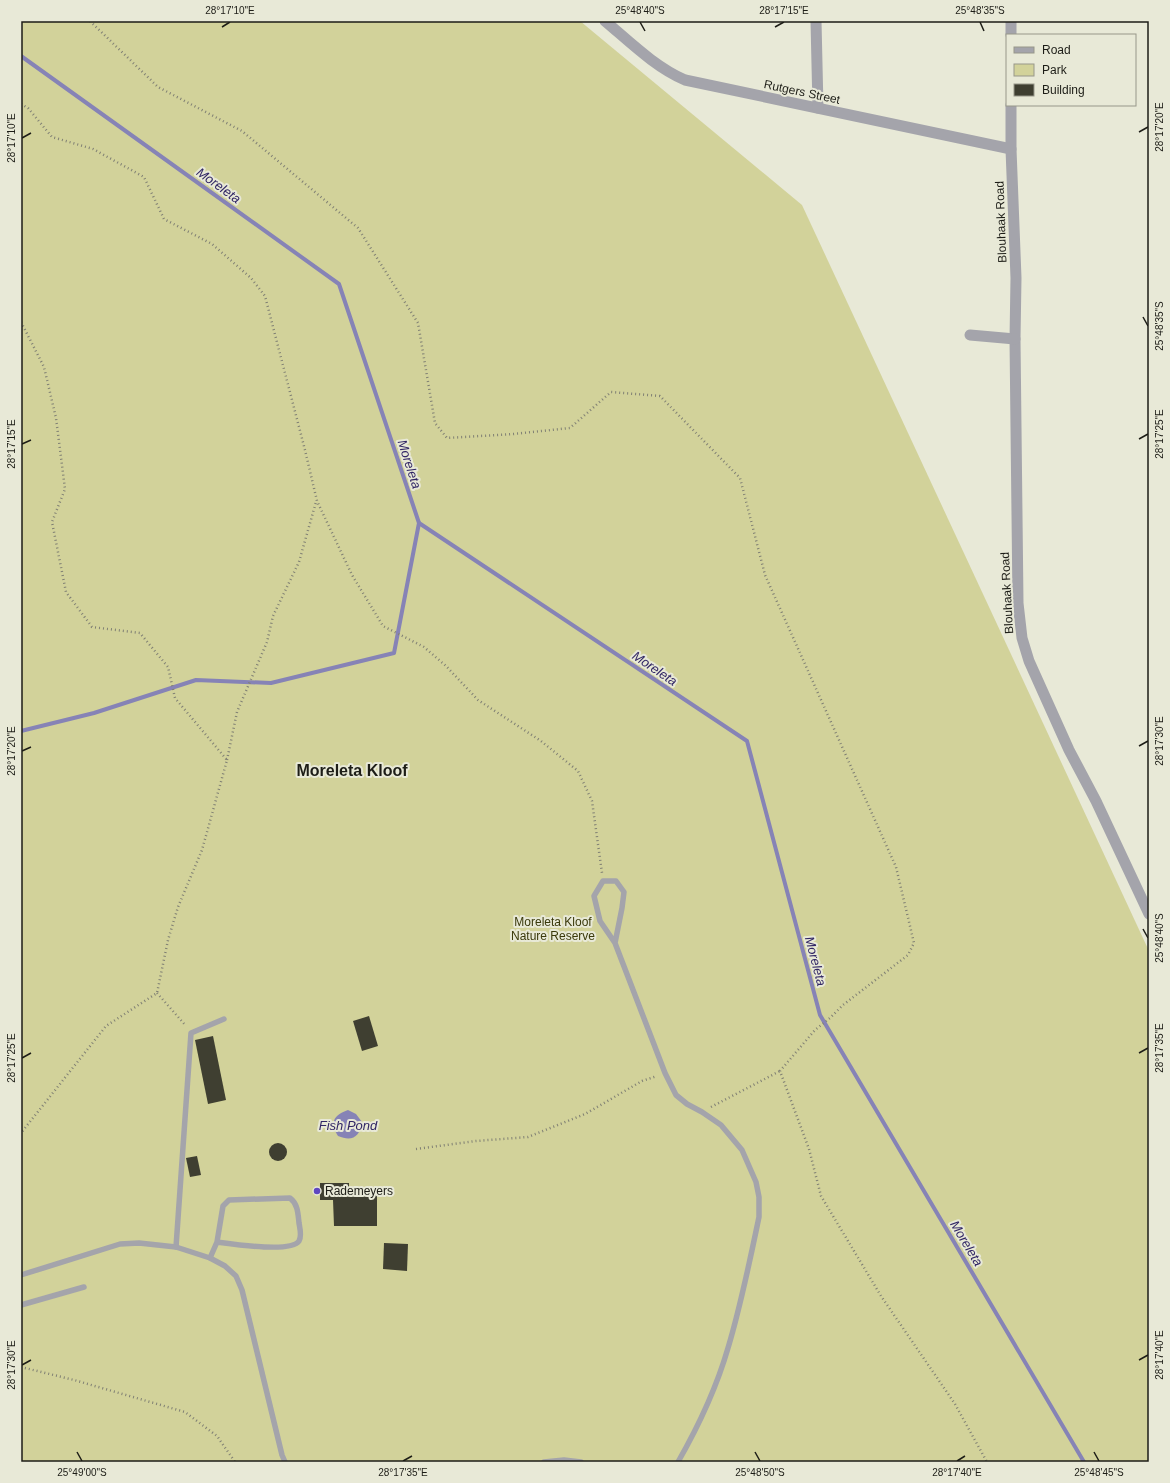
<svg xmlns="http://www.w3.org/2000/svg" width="1170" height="1483" font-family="Helvetica,sans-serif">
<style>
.green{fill:#d2d29a}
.water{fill:#8683b6}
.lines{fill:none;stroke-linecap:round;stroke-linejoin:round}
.stream{stroke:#8683b6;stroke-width:4}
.building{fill:#3f3f31}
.path{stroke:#808074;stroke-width:2.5;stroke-dasharray:1 3;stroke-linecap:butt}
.service{stroke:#a4a4ab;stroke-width:5.5}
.minor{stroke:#a4a4ab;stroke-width:11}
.ticks{fill:none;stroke:#1d1d17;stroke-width:1.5}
.poi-dot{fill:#5e47c0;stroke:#e8e9d7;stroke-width:1.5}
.labels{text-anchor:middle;stroke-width:4;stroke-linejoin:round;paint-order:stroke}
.street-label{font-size:12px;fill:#1d1d17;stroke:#e8e9d7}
.park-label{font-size:12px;fill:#3a390b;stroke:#e8e9d7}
.poi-label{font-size:12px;fill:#1d1d17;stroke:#e8e9d7;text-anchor:start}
.water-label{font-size:13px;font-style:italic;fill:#312665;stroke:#e8e9d7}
.district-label{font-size:16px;font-weight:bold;fill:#1d1d17;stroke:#e8e9d7}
.neatline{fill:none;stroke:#1d1d17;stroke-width:1.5}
.ticks-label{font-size:10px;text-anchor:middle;fill:#1d1d17}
</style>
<rect width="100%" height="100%" fill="#e8e9d7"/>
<path class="green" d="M21 21H580L802 205 1149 951V1462H21Z"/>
<path class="water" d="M348 1110 356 1114 362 1122C360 1137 352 1142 338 1136 329 1122 334 1115 348 1110Z"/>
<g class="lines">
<g class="stream">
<path d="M21 56 339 284 419 523 747 741 820 1015 1084 1462"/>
<path d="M21 731 94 713 196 680 271 683 394 653 419 523"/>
</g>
</g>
<g class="building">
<path d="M369 1016 378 1046 362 1051 353 1021Z"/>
<path d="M213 1036 226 1100 208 1104 195 1040Z"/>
<circle cx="278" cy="1152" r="9"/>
<path d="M197 1156 201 1175 190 1177 186 1158Z"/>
<path d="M320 1183H349V1191H377V1226H334L333 1200H320Z"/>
<path d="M384 1243 408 1244 407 1271 383 1269Z"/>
</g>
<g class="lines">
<g class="path">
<path d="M90 21 158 87 242 131 358 228 418 323 435 423 447 438 513 434 570 428 611 392 660 396 740 478 765 575 896 867 914 943 908 955 843 1005 830 1018 815 1030 780 1071 809 1149 821 1196 881 1296 955 1404 987 1462"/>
<path d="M21 104 28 108 52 137 93 149 144 177 164 219 212 244 251 278 265 296 305 450 317 501 352 575 383 626 424 647 446 666 478 700 541 741 578 771 592 801 602 873"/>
<path d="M21 322 44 367 56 418 65 489 52 522 66 592 92 627 140 633 168 667 175 698 227 760 202 850 178 907 168 940 157 993 106 1026 21 1133"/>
<path d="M227 760 237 712 267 642 273 616 299 562 316 502"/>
<path d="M157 993 186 1026"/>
<path d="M711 1107 780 1071"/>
<path d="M416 1149 476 1141 528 1137 585 1114 642 1081 657 1076"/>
<path d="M21 1367 74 1380 185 1412 217 1436 235 1462"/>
</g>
<g class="service">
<path d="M615 943 622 908 624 892 616 881H603L594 896 600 921 615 943 665 1073 676 1095 687 1104 702 1112 721 1125 742 1150 756 1182 759 1197V1217C750 1260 741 1305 728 1348 717 1386 698 1427 678 1462"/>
<path d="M176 1247 191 1033 224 1019"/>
<path d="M210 1258 217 1242 223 1206 229 1200 290 1198C298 1204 298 1214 299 1223 300 1229 302 1236 299 1241 291 1253 232 1244 217 1242"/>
<path d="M21 1275 120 1244 139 1243 176 1247 210 1258 225 1266 236 1276 242 1290 282 1455 285 1462"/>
<path d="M21 1305 84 1287"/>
<path d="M544 1462 564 1460 581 1462"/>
</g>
<g class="minor">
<path d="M605 21C630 42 655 67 685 80L1011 149"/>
<path d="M816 21 818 108"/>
<path d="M1011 21V35"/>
<path d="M1011 105V149L1016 278 1015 339 1018 603 1022 638 1029 661 1069 750 1096 801 1149 914"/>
<path d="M970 335 1015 339"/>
</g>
</g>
<path class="ticks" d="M640 22 645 31M980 22 984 31M222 27 230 22M775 27 784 22M1139 132 1148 127M22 138 31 133M1143 317 1148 326M1139 439 1148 434M22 444 31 440M1139 746 1148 741M22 751 31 747M1143 929 1148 938M1139 1053 1148 1048M22 1058 31 1053M1139 1360 1148 1355M22 1365 31 1360M77 1452 82 1461M755 1452 760 1461M1094 1452 1099 1461M403 1461 412 1456M957 1461 965 1456"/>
<circle class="poi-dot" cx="317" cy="1191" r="4"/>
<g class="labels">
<g class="street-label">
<text transform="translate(802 92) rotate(12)" y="4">Rutgers Street</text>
<text transform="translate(1001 222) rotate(-92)" y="4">Blouhaak Road</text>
<text transform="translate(1007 593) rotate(-93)" y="4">Blouhaak Road</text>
</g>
<g class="park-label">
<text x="553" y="926">Moreleta Kloof<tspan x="553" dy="14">Nature Reserve</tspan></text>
</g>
<g class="poi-label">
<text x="325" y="1195">Rademeyers</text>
</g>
<g class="water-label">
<text transform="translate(219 185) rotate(36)" y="5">Moreleta</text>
<text transform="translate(410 464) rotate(72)" y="5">Moreleta</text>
<text transform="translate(655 668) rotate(34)" y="5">Moreleta</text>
<text transform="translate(816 961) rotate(75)" y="5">Moreleta</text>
<text x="348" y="1130">Fish Pond</text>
<text transform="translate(967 1243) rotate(59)" y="5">Moreleta</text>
</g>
<g class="district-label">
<text x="352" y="776">Moreleta Kloof</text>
</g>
</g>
<rect width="1170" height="1483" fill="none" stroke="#e8e9d7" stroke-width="44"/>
<rect x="1006" y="34" width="130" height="72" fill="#e8e9d7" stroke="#97978a"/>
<rect x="1014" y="47" width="20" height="6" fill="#a4a4ab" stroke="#97978a"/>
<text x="1042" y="54" font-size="12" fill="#1d1d17">Road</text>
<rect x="1014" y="64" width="20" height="12" fill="#d2d29a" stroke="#97978a"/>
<text x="1042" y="74" font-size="12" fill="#1d1d17">Park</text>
<rect x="1014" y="84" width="20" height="12" fill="#3f3f31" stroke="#97978a"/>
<text x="1042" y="94" font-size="12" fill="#1d1d17">Building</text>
<rect x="22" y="22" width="1126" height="1439" class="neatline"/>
<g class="ticks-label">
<text x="230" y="14">28°17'10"E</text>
<text x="640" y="14">25°48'40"S</text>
<text x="784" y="14">28°17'15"E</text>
<text x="980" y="14">25°48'35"S</text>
<text transform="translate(1159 127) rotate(-90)" y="4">28°17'20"E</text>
<text transform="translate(11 138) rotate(-90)" y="4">28°17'10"E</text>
<text transform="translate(1159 326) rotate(-90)" y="4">25°48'35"S</text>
<text transform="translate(1159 434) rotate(-90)" y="4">28°17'25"E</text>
<text transform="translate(11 444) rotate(-90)" y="4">28°17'15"E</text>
<text transform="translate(1159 741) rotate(-90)" y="4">28°17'30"E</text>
<text transform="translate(11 751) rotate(-90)" y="4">28°17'20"E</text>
<text transform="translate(1159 938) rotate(-90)" y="4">25°48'40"S</text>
<text transform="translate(1159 1048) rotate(-90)" y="4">28°17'35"E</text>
<text transform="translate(11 1058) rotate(-90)" y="4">28°17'25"E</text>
<text transform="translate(1159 1355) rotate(-90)" y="4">28°17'40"E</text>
<text transform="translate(11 1365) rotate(-90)" y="4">28°17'30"E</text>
<text x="82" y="1476">25°49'00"S</text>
<text x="403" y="1476">28°17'35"E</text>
<text x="760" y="1476">25°48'50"S</text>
<text x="957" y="1476">28°17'40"E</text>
<text x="1099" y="1476">25°48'45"S</text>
</g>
</svg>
